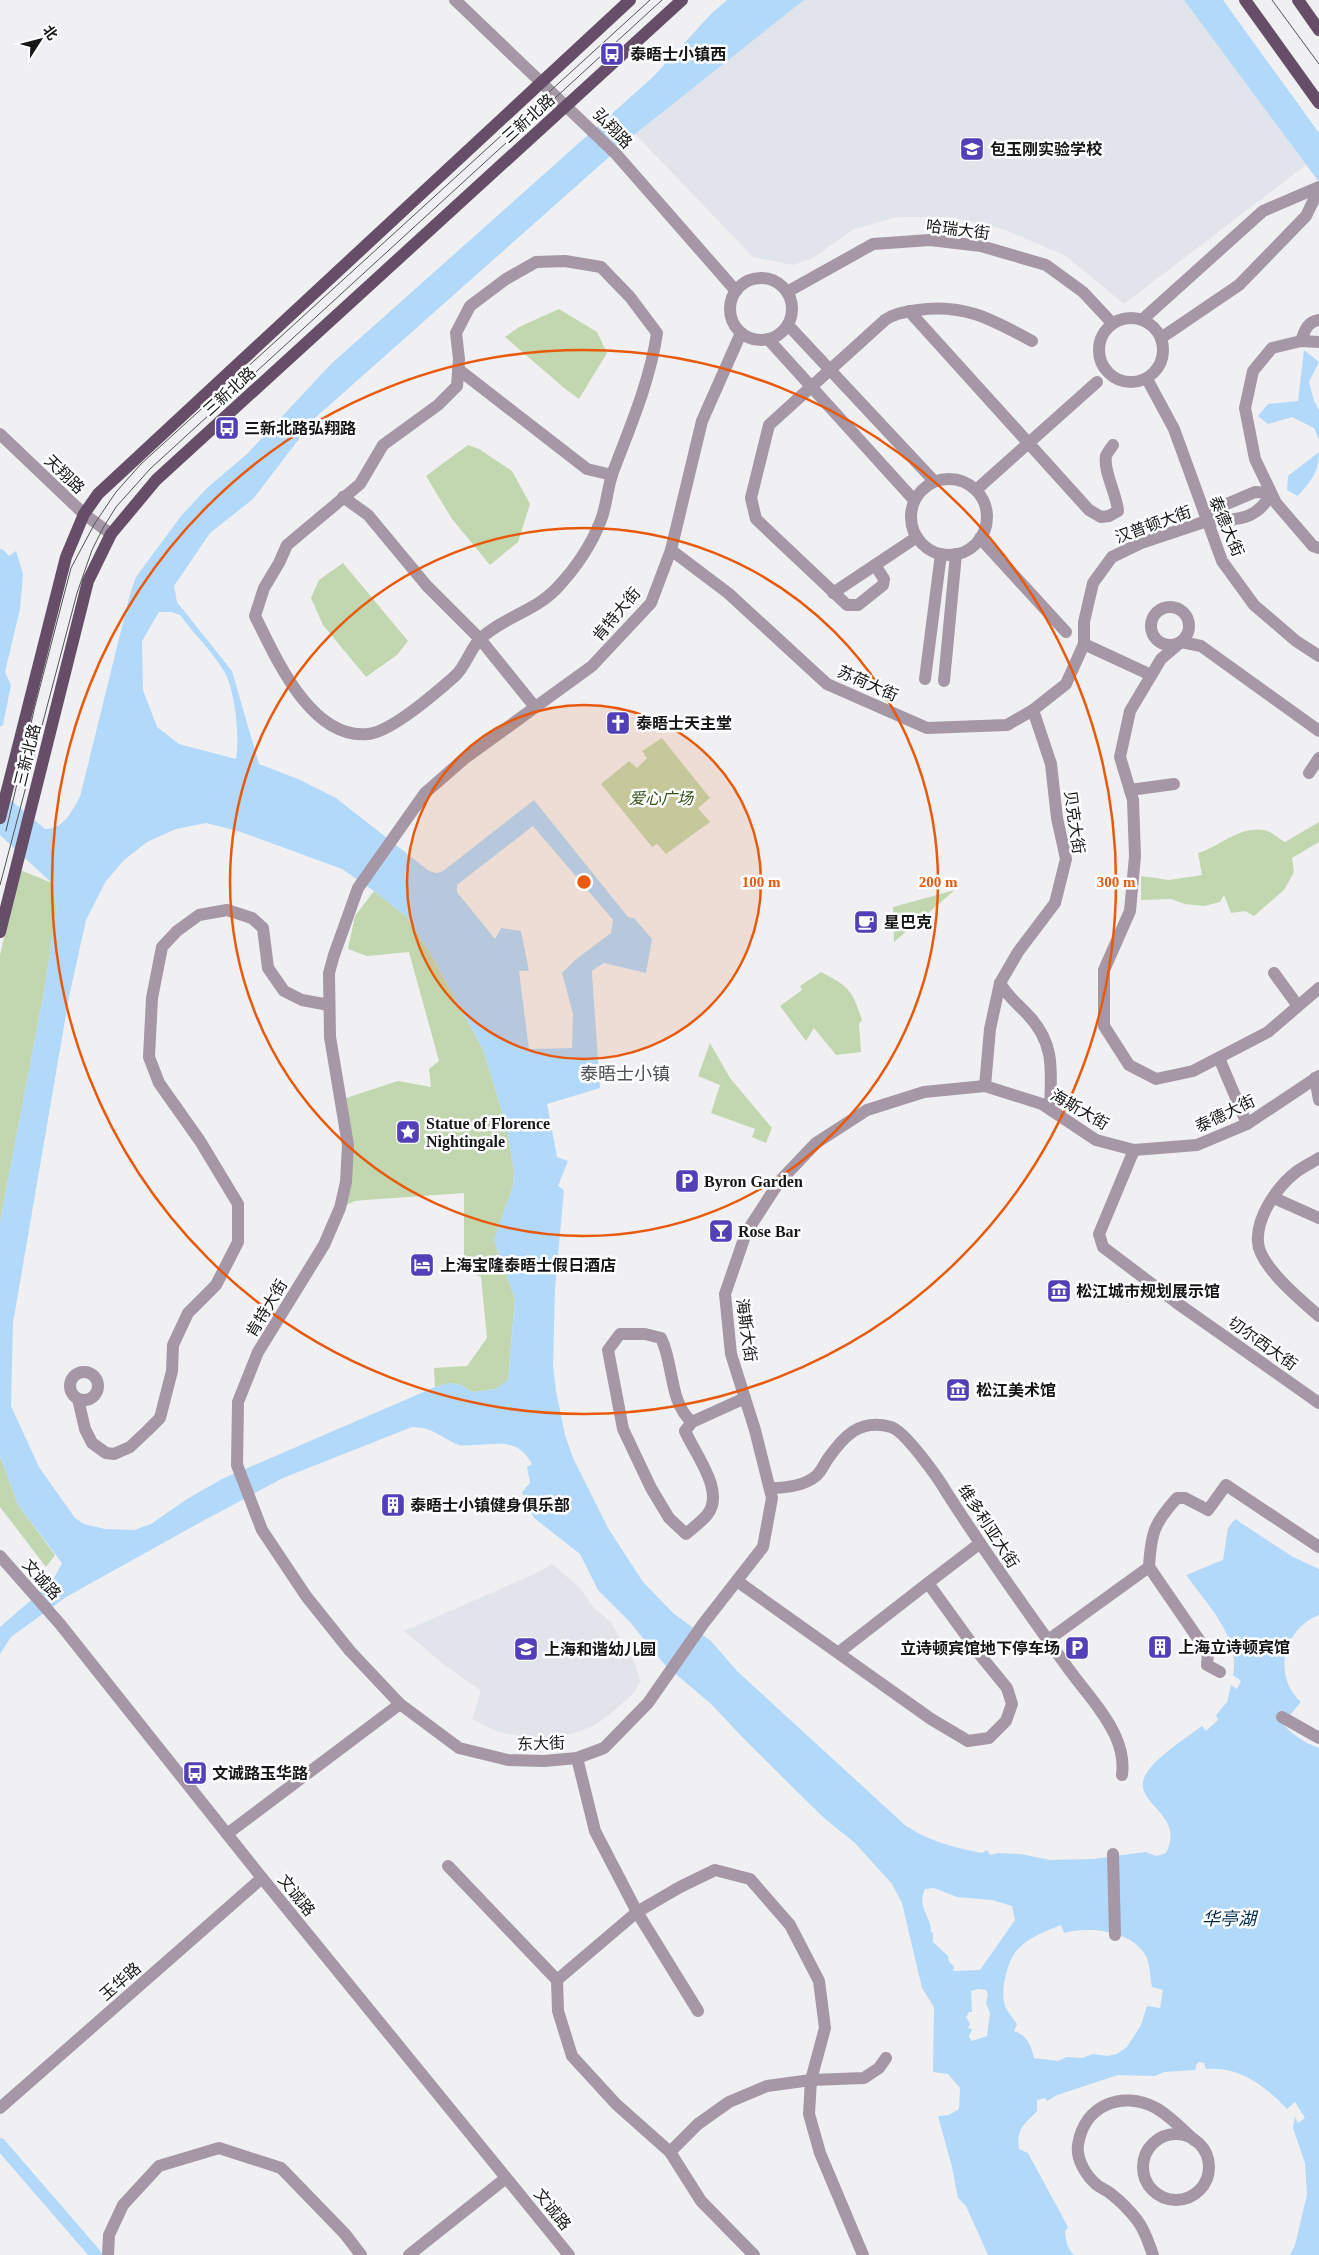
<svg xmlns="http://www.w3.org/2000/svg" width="1319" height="2255" font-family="'Times New Roman','Noto Sans SC',serif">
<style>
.built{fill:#e2e4ec}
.green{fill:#c2d7af}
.water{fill:#b2d8fa;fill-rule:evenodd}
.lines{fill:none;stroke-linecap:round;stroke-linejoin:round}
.canal{stroke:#b2d8fa;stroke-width:12}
.minor{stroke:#a597a6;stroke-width:12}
.major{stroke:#674e68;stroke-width:12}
.tram{stroke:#535354;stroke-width:1}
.ring{fill:none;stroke:#e8590c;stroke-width:2.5}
.labels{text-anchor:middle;stroke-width:5;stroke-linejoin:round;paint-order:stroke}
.poi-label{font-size:16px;font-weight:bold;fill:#171718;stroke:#fdfeff;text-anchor:start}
.street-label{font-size:16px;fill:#171718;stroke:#fdfeff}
.park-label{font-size:16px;font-style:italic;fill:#344e12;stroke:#fdfeff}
.neighbourhood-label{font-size:18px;fill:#4f5051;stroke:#fdfeff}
.water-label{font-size:18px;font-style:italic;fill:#002b4a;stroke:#fdfeff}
.centre{fill:#e8590c;stroke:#fdfeff;stroke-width:2.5}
.ring-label{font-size:15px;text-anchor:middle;font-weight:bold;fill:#e8590c;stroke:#fdfeff;stroke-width:5;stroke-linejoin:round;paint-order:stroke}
</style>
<rect width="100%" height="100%" fill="#f0f0f2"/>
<g class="built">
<path d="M800 0H1184L1306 165 1124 304 1066 256 1003 229 950 217H898L854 229 813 258 793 265 753 257 635 134 641 123Z"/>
<path d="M552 1564 580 1588 594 1608 611 1622 628 1653 634 1661 641 1681 633 1694 609 1715 595 1725 583 1730 570 1734 544 1737 521 1736 498 1732 472 1719 481 1691 442 1663 404 1631 539 1572Z"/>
</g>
<g class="green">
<path d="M559 309 597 332 607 353 579 399 563 387 505 337 519 327Z"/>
<path d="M468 445 479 449 512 471 530 504 518 542 490 565 452 519 426 476Z"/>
<path d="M343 563 408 641 397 655 366 677 323 625 311 598 319 580Z"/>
<path d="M662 738 710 798 698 808 710 822 666 854 657 844 652 847 601 784 629 761 637 768 647 758 642 751Z"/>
<path d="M1319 822V842L1292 858 1294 872 1284 890 1254 916 1245 911 1231 913 1224 895 1220 902 1204 906 1185 904 1171 899 1141 900V876L1169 880 1202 875 1198 853C1221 846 1239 826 1264 830 1271 831 1279 839 1285 842Z"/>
<path d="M20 870 52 883 57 908 43 997 0 1222V955Z"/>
<path d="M955 890 894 942 893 907Z"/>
<path d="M374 891 407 917 431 955 483 1049 506 1125 514 1170 513 1186 494 1240 515 1299 508 1381 496 1389 472 1392 461 1385 450 1383 435 1387 434 1368 467 1366 487 1338 481 1277 464 1268V1193L366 1200 355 1201 340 1208 346 1182 340 1100 398 1081 431 1087 429 1069 439 1061 409 952 367 956 348 949 355 916Z"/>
<path d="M821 972C849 987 852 989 862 1020L859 1024 861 1052 836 1055 814 1028 806 1041 780 1006 802 990 800 986Z"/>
<path d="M710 1043 730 1078 772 1128 766 1143 752 1137 755 1129 711 1113 720 1085 698 1076Z"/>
<path d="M0 1456 18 1505 55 1555 46 1567 0 1507Z"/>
</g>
<g class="water">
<path d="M727 0H804L635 134 315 418 253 499 210 533 174 586 177 602 232 671 259 764 298 779 336 798 429 871 437 873 443 871 534 800 628 917 634 918 652 939 646 973 591 960 600 1088 547 1104 557 1157 568 1161 558 1186 564 1190 555 1289 553 1366 556 1391 565 1435 573 1458 608 1528 643 1582 673 1613 711 1641 738 1672 906 1826C932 1842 952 1847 982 1853L987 1850 990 1855 999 1853 1020 1854 1050 1860 1094 1859 1145 1852 1157 1856 1166 1853C1186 1814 1134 1805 1144 1778 1151 1760 1186 1738 1202 1726L1206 1731 1218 1720 1216 1715 1227 1702 1231 1685 1237 1689 1241 1681 1233 1675C1241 1638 1206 1603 1186 1575L1223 1560 1228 1528 1235 1519 1293 1557 1319 1569V1615C1283 1629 1272 1676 1301 1702L1290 1715 1284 1711 1279 1719C1288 1732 1304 1743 1319 1748V2255H1290L1295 2245 1307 2195 1305 2163 1293 2128 1295 2117 1298 2123 1305 2118 1295 2102 1287 2109C1265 2086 1240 2066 1206 2069L1204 2063 1199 2062 1196 2065 1195 2070 1164 2072 1155 2076 1118 2075 1057 2095 1047 2101 1045 2098 1037 2100V2111C1024 2125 1016 2128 1019 2149L1028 2153 1068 2227 1065 2232C1066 2241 1067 2248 1074 2255H988L966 2206 958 2198 952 2167 938 2116 949 2115 959 2109 960 2088 948 2074 933 2072 934 2007 922 1988 902 1903 892 1884 855 1843 824 1818 748 1743 711 1704 664 1664 630 1622 598 1590 580 1554 534 1518 522 1492 530 1483 527 1467 532 1464C517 1438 500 1444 474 1445 469 1445 463 1446 459 1445 441 1438 433 1427 412 1427L283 1478 190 1528 66 1597 11 1637 0 1654V1627L52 1582 62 1563 18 1505 0 1456V1222L43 997 57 908 52 883 0 835V791L45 829C64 829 71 812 80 797L130 594 136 577 181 516 207 488 247 454 331 364 653 77 712 13ZM159 612H172L180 615C194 634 213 652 225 673 235 691 240 739 236 759L179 744 157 727 143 690 142 641ZM206 823 238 831 342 869 374 891 407 917 431 955 483 1049 506 1125 514 1170 513 1186 494 1240 515 1299 508 1380 496 1389 472 1392 461 1385 450 1383 435 1387 222 1479 187 1499 151 1524 134 1530 105 1529 84 1524 75 1518 39 1467 11 1406 13 1323 69 997 86 920 106 881 124 860 147 842 176 829ZM533 826 613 920 611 933 575 960 562 973 573 1014 572 1048 529 1049 519 971H529L521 931 501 928 495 939 457 892V885ZM934 1888 957 1897 992 1900 1012 1906 1015 1920 980 1970 953 1971 954 1966 949 1962 948 1956 933 1942V1933L931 1932C931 1915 916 1907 925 1889ZM1061 1925 1064 1933C1088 1926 1132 1930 1146 1956 1150 1964 1150 1978 1152 1987L1163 1990 1160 2008 1147 2006 1141 2025 1127 2047 1117 2054 1107 2056 1093 2054 1082 2058 1067 2057 1058 2061 1034 2058C1031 2045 1027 2035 1014 2031L1017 2024C1013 2019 1009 2013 1006 2008 999 1994 1007 1960 1018 1949 1029 1937 1046 1931 1061 1925ZM978 1989 986 1990 988 1994 986 2003 990 2013 987 2036 972 2041 969 2037 972 2029 968 2028 970 2024 966 2017 969 2012H972L971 1991Z"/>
<path d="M1184 0H1223L1319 133V182Z"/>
<path d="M1304 350 1319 362 1309 382 1314 401 1319 410V440L1314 428 1292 417 1268 424 1258 416 1268 404 1298 401Z"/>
<path d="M1319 452C1319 472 1311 481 1298 496L1287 490 1288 476Z"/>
<path d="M16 551 23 574 20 609 5 672 11 685 3 725 0 727V562Z"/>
</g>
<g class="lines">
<g class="canal">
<path d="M0 555 10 566 9 573"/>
<path d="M578 973 611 951"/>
<path d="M0 2144 96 2255"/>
</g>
<g class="minor">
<path d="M455 0 616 154 736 291"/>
<path d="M565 261 601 267 630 297 657 333C650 381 630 427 613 472 607 488 607 505 601 520 591 546 575 569 556 589 535 611 502 618 480 639 470 649 466 666 455 676 437 692 391 732 368 734 311 740 276 658 255 616L264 588 279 563 287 545 360 484 383 445 438 405 457 386 459 359 456 333 470 306 506 279 536 262Z"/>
<circle cx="761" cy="309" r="31"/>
<path d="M787 292 873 244 930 240 981 246 1046 265 1083 292 1112 323"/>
<path d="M909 311 1089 510 1101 517 1109 516 1118 511C1117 495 1103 471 1106 456 1107 453 1111 448 1113 445"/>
<circle cx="1131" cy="350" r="32"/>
<path d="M1143 319 1263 211 1319 187"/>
<path d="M788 325 934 481"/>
<path d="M741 333 702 421 671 550 651 603 592 666 464 759 425 793 358 888 334 955 329 973 330 1037 348 1145 346 1182 340 1208 324 1245 258 1352 238 1402 237 1465 262 1530 306 1596 350 1651 400 1704 459 1748 508 1760 544 1761 577 1758 604 1748 648 1703 703 1624 763 1547 772 1498 755 1430 731 1354 725 1294 746 1233 779 1182 816 1143 867 1110 924 1092 985 1086 1042 1104 1096 1140 1134 1150 1197 1145 1247 1124 1319 1076"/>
<path d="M1161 338 1239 285 1306 216 1319 189"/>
<path d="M768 339 914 500"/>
<path d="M1301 341C1305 330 1307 322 1319 320"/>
<path d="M1319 342 1301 341 1272 348 1253 371 1245 408 1255 459 1276 503 1313 546 1319 548"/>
<path d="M458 369 587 469 612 475"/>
<path d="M1147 379 1174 429 1222 561 1254 605 1296 641 1319 656"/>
<path d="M0 434 84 514 111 534"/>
<circle cx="949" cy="517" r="38"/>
<path d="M976 490 1097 382"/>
<path d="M1255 492 1271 493C1258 521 1234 520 1207 521L1222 506Z"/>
<path d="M343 497 368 515 427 586 480 639 535 707"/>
<path d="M980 538 1066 632"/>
<path d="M671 550 728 593 827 684 927 728 1007 725 1033 710 1066 684 1084 644V622L1093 583 1112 557 1141 543 1207 521"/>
<path d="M875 565 884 579 883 585 858 605H847L756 519 751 498 769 425 885 320C895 313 905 312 918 310 964 303 993 320 1032 341"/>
<path d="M833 593 917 537"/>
<circle cx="1170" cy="626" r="19"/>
<path d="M1084 644 1151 675"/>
<path d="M925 679 941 554"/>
<path d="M944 681 956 554"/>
<path d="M1319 731 1201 646 1181 642 1161 659 1130 711 1120 757 1133 800 1135 856 1130 911 1104 970V1026L1129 1065 1156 1079 1193 1071 1268 1032 1319 988"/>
<path d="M1309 773 1319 758"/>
<path d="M1130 790 1174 784"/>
<path d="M1274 973 1298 1006"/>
<path d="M1000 983C1008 997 1017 1003 1028 1015 1056 1044 1051 1072 1050 1109"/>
<path d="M1219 1058 1247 1124"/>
<path d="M1315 1078 1319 1100"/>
<path d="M985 1086 990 1029 1000 983 1018 952 1055 903 1066 859 1057 818 1051 764 1033 710"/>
<path d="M1134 1150 1099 1234 1103 1247 1177 1303 1319 1403"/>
<path d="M1319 1158C1311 1163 1303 1167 1296 1172 1277 1187 1256 1217 1258 1242 1259 1266 1302 1301 1319 1316"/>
<path d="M1274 1198 1319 1218"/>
<circle cx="84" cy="1386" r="14"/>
<path d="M78 1399 85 1429 92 1443 106 1453 114 1454 130 1447 147 1431 160 1418 172 1371 173 1345 188 1313 216 1285 238 1242V1204L200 1141 159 1083 149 1057 152 998 162 947 177 931 199 915 227 910 252 918 263 928 268 968 284 991 302 1000 329 1005"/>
<path d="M692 1422C669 1403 674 1364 661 1338L645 1334H620L608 1350 623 1429 651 1488 669 1518 686 1534C693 1528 701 1522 707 1515 726 1492 695 1454 685 1431L692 1422 745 1398"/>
<path d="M770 1488C785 1488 804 1486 816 1476 821 1472 824 1465 827 1460 843 1437 859 1418 891 1427 905 1431 939 1479 947 1493 984 1551 1024 1607 1065 1664 1081 1687 1102 1708 1115 1735 1121 1748 1124 1760 1122 1775"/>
<path d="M0 1556 60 1624 262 1878 569 2255"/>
<path d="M1149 1567 1208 1653 1207 1665 1220 1672"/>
<path d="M737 1581 931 1719 968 1741 989 1738 1006 1721 1012 1704 1007 1688 980 1655 928 1583 838 1653"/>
<path d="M928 1583 979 1544"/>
<path d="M1048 1640 1149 1567C1151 1533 1154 1523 1177 1498H1185L1208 1510 1226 1485 1319 1547"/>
<path d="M1282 1717 1319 1738"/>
<path d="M577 1758 595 1831 637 1912 698 2011"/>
<path d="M227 1834 400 1704"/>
<path d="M1113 1854 1115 1935"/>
<path d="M448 1866 557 1980"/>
<path d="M0 2108 262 1878"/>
<circle cx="1176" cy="2167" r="33"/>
<path d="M670 2152 698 2124 729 2102 767 2086 811 2080 864 2078 879 2068 886 2058"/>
<path d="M108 2255 109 2235 123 2205 159 2166 219 2148 281 2168 345 2234 361 2255"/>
<path d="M409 2255 506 2178"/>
<path d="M754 2255 701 2201 670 2152 616 2104 572 2056 558 2011 557 1980 637 1912 680 1887 715 1870 750 1879 790 1925 819 1981 825 2028 811 2080 809 2114 820 2153 863 2255"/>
<path d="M1153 2255C1149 2244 1145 2230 1137 2220 1130 2211 1119 2200 1110 2193 1106 2190 1101 2188 1097 2185 1086 2176 1076 2159 1078 2145 1084 2105 1122 2090 1156 2108 1170 2116 1182 2129 1194 2140"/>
</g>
<g class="major">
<path d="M1245 0 1319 103"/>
<path d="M1298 0 1319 30"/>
<path d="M0 818 66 557 84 514 98 494 630 0"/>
<path d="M0 932 88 581 111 534 156 480 682 0"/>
</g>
<g class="tram">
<path d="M1272 0 1319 64"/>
<path d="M6 831 35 706 71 568 95 523 116 492 141 464 650 0"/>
<path d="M0 885 77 593 92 550 103 528 116 507 150 469 662 0"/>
</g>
</g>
<circle cx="584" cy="882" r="177" fill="#e8590c" fill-opacity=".12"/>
<g class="ring">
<circle cx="584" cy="882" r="177"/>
<circle cx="584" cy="882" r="354"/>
<circle cx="584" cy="882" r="532"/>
</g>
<defs>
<symbol id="bus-square" viewBox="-11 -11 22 22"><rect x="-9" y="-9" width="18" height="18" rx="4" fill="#533fb7" stroke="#fdfeff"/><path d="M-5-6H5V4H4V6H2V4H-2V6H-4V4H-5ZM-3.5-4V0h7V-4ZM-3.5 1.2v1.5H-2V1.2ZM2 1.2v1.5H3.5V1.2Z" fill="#fff"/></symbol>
<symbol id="school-square" viewBox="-11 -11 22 22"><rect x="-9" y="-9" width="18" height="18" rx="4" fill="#533fb7" stroke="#fdfeff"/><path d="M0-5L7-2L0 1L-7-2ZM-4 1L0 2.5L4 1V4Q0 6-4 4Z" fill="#fff"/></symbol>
<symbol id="church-square" viewBox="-11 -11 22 22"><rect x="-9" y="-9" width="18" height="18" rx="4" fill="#533fb7" stroke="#fdfeff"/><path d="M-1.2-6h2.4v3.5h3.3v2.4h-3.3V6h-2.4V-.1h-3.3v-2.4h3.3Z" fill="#fff"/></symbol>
<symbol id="cafe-square" viewBox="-11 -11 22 22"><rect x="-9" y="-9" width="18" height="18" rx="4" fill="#533fb7" stroke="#fdfeff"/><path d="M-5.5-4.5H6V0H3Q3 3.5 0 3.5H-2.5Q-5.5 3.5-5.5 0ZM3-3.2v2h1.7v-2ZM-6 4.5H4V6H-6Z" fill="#fff"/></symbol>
<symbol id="sight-square" viewBox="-11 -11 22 22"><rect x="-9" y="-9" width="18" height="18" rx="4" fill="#533fb7" stroke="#fdfeff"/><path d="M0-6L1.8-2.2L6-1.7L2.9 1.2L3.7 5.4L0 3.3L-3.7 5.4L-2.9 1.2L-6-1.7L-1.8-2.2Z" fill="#fff"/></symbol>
<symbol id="parking-square" viewBox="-11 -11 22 22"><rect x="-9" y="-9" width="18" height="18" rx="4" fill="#533fb7" stroke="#fdfeff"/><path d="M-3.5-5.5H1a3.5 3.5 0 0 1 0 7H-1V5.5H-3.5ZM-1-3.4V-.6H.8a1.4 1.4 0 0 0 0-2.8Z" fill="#fff"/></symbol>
<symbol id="bar-square" viewBox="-11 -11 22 22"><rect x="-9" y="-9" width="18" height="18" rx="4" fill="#533fb7" stroke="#fdfeff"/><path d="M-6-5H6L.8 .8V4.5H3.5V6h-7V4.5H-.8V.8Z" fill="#fff"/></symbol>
<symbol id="hotel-square" viewBox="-11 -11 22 22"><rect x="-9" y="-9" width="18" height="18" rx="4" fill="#533fb7" stroke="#fdfeff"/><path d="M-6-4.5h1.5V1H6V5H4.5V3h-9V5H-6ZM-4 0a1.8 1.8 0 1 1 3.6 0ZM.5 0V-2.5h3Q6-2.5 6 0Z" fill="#fff"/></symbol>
<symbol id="museum-square" viewBox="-11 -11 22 22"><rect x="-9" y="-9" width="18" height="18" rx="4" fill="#533fb7" stroke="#fdfeff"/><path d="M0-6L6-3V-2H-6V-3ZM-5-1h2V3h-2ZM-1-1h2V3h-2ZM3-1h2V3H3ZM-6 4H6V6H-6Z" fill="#fff"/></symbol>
<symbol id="building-square" viewBox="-11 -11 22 22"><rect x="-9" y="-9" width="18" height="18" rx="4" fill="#533fb7" stroke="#fdfeff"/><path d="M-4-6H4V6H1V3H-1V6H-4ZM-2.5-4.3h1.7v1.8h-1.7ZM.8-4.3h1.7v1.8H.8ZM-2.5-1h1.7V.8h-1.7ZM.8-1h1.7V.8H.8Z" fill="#fff"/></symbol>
</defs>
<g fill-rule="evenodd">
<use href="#bus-square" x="598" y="40" width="28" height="28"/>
<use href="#school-square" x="958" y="135" width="28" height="28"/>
<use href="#bus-square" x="213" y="414" width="28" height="28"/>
<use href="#church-square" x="604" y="709" width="28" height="28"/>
<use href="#cafe-square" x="852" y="908" width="28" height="28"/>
<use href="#sight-square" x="394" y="1118" width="28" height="28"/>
<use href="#parking-square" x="673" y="1167" width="28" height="28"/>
<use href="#bar-square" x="707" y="1217" width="28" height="28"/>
<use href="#hotel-square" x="408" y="1251" width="28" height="28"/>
<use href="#museum-square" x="1045" y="1277" width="28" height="28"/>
<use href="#museum-square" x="944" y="1376" width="28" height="28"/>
<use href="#building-square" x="379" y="1491" width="28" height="28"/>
<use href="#building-square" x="1146" y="1633" width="28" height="28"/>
<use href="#parking-square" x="1063" y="1634" width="28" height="28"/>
<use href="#school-square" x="512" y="1635" width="28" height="28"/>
<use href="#bus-square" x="181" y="1759" width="28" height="28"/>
</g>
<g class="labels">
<g class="poi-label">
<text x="630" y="60">泰晤士小镇西</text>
<text x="990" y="155">包玉刚实验学校</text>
<text x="244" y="434">三新北路弘翔路</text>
<text x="636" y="729">泰晤士天主堂</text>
<text x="884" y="928">星巴克</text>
<text x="426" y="1129">Statue of Florence<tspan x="426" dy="18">Nightingale</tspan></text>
<text x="704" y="1187">Byron Garden</text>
<text x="738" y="1237">Rose Bar</text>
<text x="440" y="1271">上海宝隆泰晤士假日酒店</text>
<text x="1076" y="1297">松江城市规划展示馆</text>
<text x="976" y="1396">松江美术馆</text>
<text x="410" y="1511">泰晤士小镇健身俱乐部</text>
<text x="1178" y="1653">上海立诗顿宾馆</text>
<text x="1060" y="1654" text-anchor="end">立诗顿宾馆地下停车场</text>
<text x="544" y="1655">上海和谐幼儿园</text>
<text x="212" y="1779">文诚路玉华路</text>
</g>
<g class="street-label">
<text transform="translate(528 118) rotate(-42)" y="6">三新北路</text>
<text transform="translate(613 128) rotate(46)" y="6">弘翔路</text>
<text transform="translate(958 229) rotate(7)" y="6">哈瑞大街</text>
<text transform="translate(229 391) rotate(-42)" y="6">三新北路</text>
<text transform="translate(65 474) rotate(44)" y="6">天翔路</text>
<text transform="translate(1153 524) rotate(-20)" y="6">汉普顿大街</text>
<text transform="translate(1227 526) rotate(67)" y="6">泰德大街</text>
<text transform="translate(616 614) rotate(-50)" y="6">肯特大街</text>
<text transform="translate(868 683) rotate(24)" y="6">苏荷大街</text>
<text transform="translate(27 755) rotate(-76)" y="6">三新北路</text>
<text transform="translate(1075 822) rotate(82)" y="6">贝克大街</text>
<text transform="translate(1080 1109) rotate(30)" y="6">海斯大街</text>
<text transform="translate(1225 1113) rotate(-26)" y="6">泰德大街</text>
<text transform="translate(266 1308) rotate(-59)" y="6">肯特大街</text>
<text transform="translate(747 1330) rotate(82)" y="6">海斯大街</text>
<text transform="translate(1263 1343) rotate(35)" y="6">切尔西大街</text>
<text transform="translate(989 1526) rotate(57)" y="6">维多利亚大街</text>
<text transform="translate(42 1579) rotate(48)" y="6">文诚路</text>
<text transform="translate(541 1743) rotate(-2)" y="6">东大街</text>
<text transform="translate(297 1895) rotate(51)" y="6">文诚路</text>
<text transform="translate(120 1981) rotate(-41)" y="6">玉华路</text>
<text transform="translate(553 2209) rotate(51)" y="6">文诚路</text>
</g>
<g class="park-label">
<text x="661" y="804">爱心广场</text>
</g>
<g class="neighbourhood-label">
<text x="625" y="1080">泰晤士小镇</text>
</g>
<g class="water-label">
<text x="1229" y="1925">华亭湖</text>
</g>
</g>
<circle cx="584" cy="882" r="8" class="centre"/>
<g class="ring-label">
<text x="761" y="887">100 m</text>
<text x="938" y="887">200 m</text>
<text x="1116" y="887">300 m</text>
</g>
<g transform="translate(40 40) rotate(54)" stroke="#fdfeff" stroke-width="4" paint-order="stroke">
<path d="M0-4L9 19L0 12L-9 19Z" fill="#171718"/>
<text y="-8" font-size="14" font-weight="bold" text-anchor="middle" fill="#171718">北</text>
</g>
</svg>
